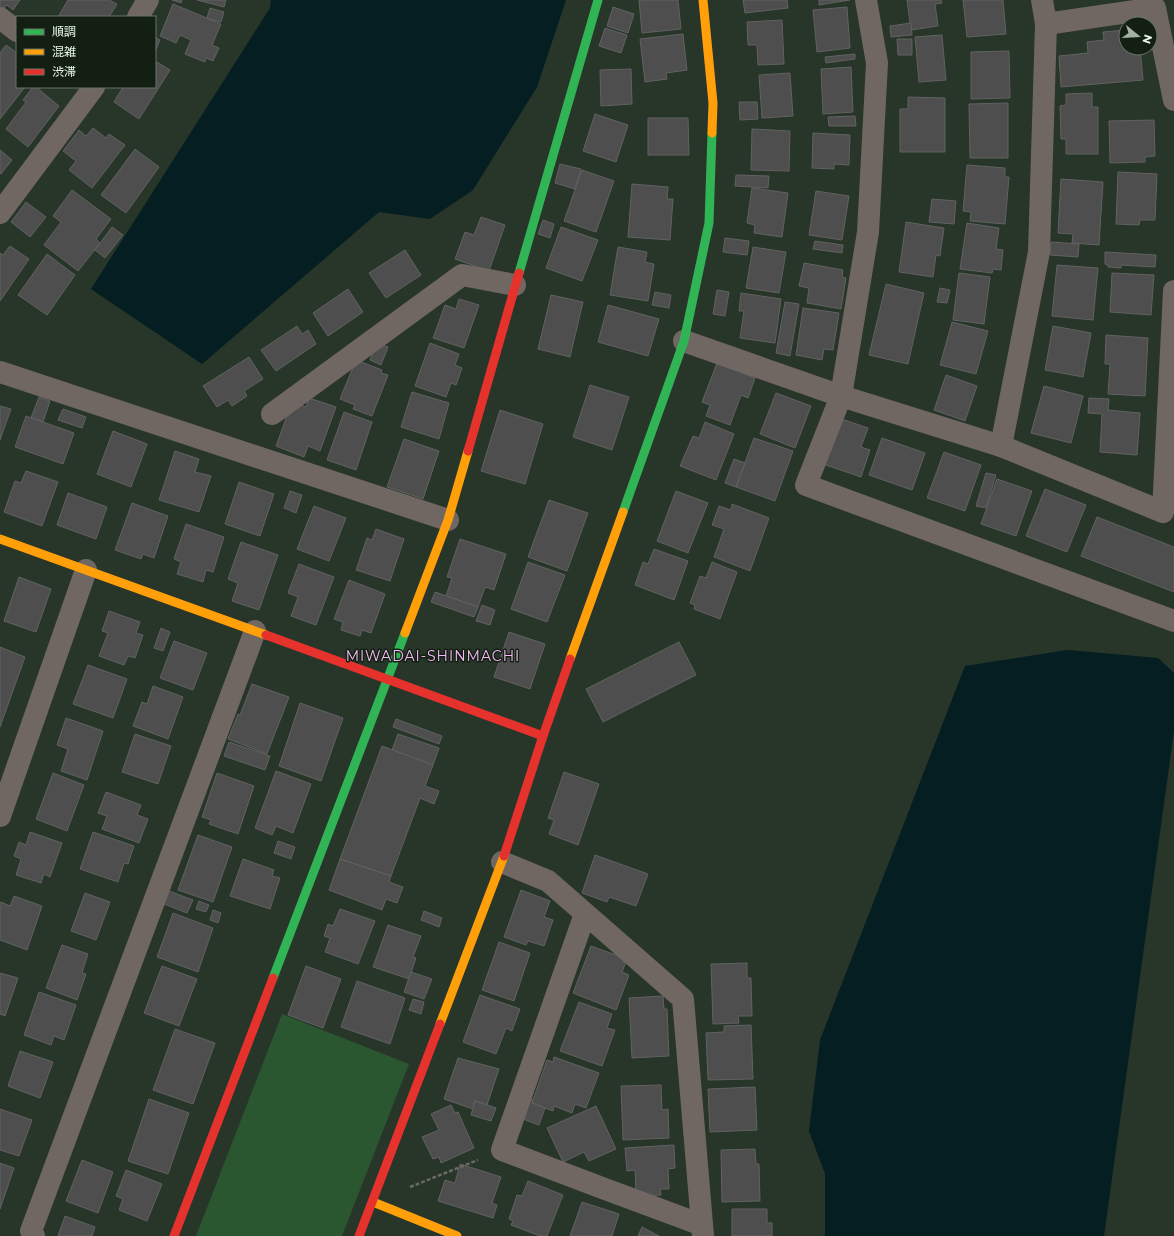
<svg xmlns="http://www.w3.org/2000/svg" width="1174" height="1236" font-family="Montserrat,'Noto Sans JP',sans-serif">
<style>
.green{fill:#2a5630}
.water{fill:#041e21}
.building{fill:#4d4e4d;stroke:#616262}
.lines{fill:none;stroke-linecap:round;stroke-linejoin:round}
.path{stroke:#6a6963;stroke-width:2.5;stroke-dasharray:4 2;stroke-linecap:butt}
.street{stroke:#706763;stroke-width:22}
.fast{stroke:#30b455;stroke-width:9}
.slow{stroke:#ff9f0a;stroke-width:9}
.jam{stroke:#e5322d;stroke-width:9}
.labels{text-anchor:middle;stroke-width:3;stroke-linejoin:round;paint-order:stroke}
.quarter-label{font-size:14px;letter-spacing:1px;fill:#f8bdf7;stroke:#141f14}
</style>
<rect width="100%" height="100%" fill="#283529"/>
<path class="green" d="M282 1014 409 1064 342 1236H196Z"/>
<g class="water">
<path d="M271 0H566L537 87 473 190 430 219 379 212 202 364 91 289 270 8Z"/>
<path d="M1068 650 1158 658 1174 673V731L1104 1236H825V1174L809 1131 820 1040 965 666Z"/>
</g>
<g class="building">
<path d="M0 0H20L13 10 7 5 3 9 0 7Z"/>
<path d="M68 0H109L117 4 109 17H58Z"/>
<path d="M172 0H182L181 3Z"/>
<path d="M197 0H226L224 7Z"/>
<path d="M639 0H678L681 29 642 33Z"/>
<path d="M743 0H787L788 8 745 13Z"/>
<path d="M819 0H850L819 5Z"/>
<path d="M907 0H941L942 3 935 4 938 26 911 30Z"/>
<path d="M963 0H1003L1006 34 967 37Z"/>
<path d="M173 4 221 24 212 45 219 48 213 61 206 58 205 62 185 54 191 40 180 35 176 43 160 36Z"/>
<path d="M613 7 634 14 628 33 607 26Z"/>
<path d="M847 7 850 48 817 52 813 10Z"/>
<path d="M210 8 224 12 221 22 207 18Z"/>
<path d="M782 20 784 64 758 65 757 45H748L747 22Z"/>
<path d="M911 23 912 35 891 37 890 26Z"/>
<path d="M605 28 627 35 621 53 599 46Z"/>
<path d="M1126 30V48H1140L1143 80 1061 87 1059 56 1088 53 1087 42 1104 40 1103 32Z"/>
<path d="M683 34 687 70 666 73 667 79 645 82 640 39Z"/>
<path d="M942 35 946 80 919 82 915 37Z"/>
<path d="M155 37 160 40 155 52Z"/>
<path d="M897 39H912V55H898Z"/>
<path d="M6 45 17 53V87H25L0 119V53Z"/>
<path d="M1009 51 1010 98 971 99V52Z"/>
<path d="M855 54V59L826 63 825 57Z"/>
<path d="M157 62 170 70 139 119 114 102 123 87H155V66Z"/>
<path d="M851 67 853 112 823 114 821 69Z"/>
<path d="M631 69 632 104 601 106 600 70Z"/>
<path d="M790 73 793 116 762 118 759 75Z"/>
<path d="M33 87H36L59 106 28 147 6 129 26 102 23 100Z"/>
<path d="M1092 93V107H1098V154H1066V139H1061L1060 106 1066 105V94Z"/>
<path d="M908 97 945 98V152H900V109H908Z"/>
<path d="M739 102H757L758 119 740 120Z"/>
<path d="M1008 103V158H970L969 104Z"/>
<path d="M595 114 628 125 616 162 583 151Z"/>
<path d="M855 116 856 126H829L828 117Z"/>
<path d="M648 118H688L689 155H648Z"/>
<path d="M1154 120 1155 156 1145 157V162L1110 163 1109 121Z"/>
<path d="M93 128 106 138 109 134 125 145 92 188 69 170 76 161 63 151 79 130 86 136Z"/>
<path d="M752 129 790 131 789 171 751 170Z"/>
<path d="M813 133 850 135 849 165 834 164V169L812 168Z"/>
<path d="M135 149 159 167 126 213 101 195Z"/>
<path d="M0 150 12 160 1 174 0 173Z"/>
<path d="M560 164 581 169 575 189 555 183Z"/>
<path d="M967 165 1005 168V177H1009L1005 224 970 221 971 212 963 211Z"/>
<path d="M582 170 614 181 596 232 564 221Z"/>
<path d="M1118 172 1157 174 1155 220H1140L1139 225 1116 224Z"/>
<path d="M736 175 769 176 768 188 735 186Z"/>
<path d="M1061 179 1103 182 1099 245 1072 243 1073 234 1058 233Z"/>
<path d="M632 184 668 187 667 199H673L670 240 628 237Z"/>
<path d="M752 188 788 193 782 237 754 233 755 225 747 223Z"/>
<path d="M72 190 111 219 96 239 100 243 78 271 44 245 61 222 53 216Z"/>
<path d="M816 191 849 196 842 240 809 235Z"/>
<path d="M932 199 956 201 954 224 929 222Z"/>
<path d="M26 202 46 217 30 237 11 222Z"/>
<path d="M481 217 505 225 489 271 455 259 465 232 474 235Z"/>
<path d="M543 220 554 224 550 238 538 234Z"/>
<path d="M906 222 944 228 940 256 936 255 933 277 899 272Z"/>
<path d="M967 223 999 228 996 249 1003 250 1001 270 993 269 992 273 960 269Z"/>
<path d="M112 227 123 235 105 258 95 250Z"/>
<path d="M561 227 598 240 582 281 546 268Z"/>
<path d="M725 238 749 241 747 255 723 252Z"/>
<path d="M815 241 843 245 842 253 813 249Z"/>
<path d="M1051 242 1079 244 1078 257 1050 255Z"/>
<path d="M10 246 29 259 0 301V253L3 255Z"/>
<path d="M618 247 647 252 645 262 654 264 648 301 610 295Z"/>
<path d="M753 247 786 252 779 293 746 288Z"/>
<path d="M405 250 421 275 386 298 369 273Z"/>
<path d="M1105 252 1156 255 1155 267 1121 265V268L1108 267V265L1105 264Z"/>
<path d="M47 254 75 275 47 315 18 295Z"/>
<path d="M804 263 843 270 842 277 846 278 841 309 807 303 809 288 799 286Z"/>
<path d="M1057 265 1098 268 1093 320 1052 316Z"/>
<path d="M959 273 990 277 984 324 953 320Z"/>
<path d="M1112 273 1154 275 1151 315 1110 312Z"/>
<path d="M886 284 924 293 908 364 869 355Z"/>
<path d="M940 288 950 290 947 303 937 302Z"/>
<path d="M348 289 363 312 328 336 313 313Z"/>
<path d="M717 290 729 292 725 316 713 314Z"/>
<path d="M655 292 671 295 669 308 652 305Z"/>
<path d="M741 293 781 299 775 343 740 338 744 311H739Z"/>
<path d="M551 295 583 302 570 357 538 349Z"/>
<path d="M459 299 479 305 464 348 433 338 445 305 456 309Z"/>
<path d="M785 302 799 304 790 356 776 353Z"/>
<path d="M608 305 659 319 648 356 598 342Z"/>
<path d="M803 308 839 313 833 350 824 349 822 360 796 355Z"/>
<path d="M952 322 988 331 976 374 940 365Z"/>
<path d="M297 326 302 334 308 330 316 344 276 371 261 350Z"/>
<path d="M1053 326 1091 333 1083 377 1045 370Z"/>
<path d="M1106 335 1148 338 1145 396 1108 394 1110 364H1105Z"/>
<path d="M376 343 388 347 381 365 370 360Z"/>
<path d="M430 343 459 354 455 365 462 368 456 385 451 383 446 397 415 386Z"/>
<path d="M249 357 263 379 244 391 247 396 232 406 228 400 217 407 203 386Z"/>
<path d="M356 360 382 370 381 373 388 375 372 416 353 409 355 405 340 399Z"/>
<path d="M717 363 755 378 748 398 741 395 730 425 706 416 710 405 702 402Z"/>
<path d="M946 375 977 386 965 421 934 410Z"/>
<path d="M590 385 629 397 612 450 573 437Z"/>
<path d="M1044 386 1083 396 1071 443 1031 433Z"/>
<path d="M412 392 449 403 439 439 401 427Z"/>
<path d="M776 393 811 406 795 448 760 434Z"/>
<path d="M39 397 50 401 43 422 31 418Z"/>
<path d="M309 398 336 407 320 451 308 446 304 457 276 446 292 402 306 407Z"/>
<path d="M1089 398 1109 399 1108 410 1140 413 1137 455 1100 452 1102 414 1088 413Z"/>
<path d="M0 406 11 409 0 440Z"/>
<path d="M63 409 86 417 82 428 58 420Z"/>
<path d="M500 410 543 424 525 484 481 471Z"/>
<path d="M344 412 372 422 356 470 327 460Z"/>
<path d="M26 416 74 433 63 464 15 447Z"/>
<path d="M836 417 868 428 861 447 870 450 861 477 820 463Z"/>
<path d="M705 422 734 434 716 480 680 466 693 436 699 438Z"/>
<path d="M113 431 147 444 131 487 97 474Z"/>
<path d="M754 438 793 451 775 501 736 487Z"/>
<path d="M882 438 925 453 912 490 869 475Z"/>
<path d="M404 439 439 451 423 499 387 487Z"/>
<path d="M175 451 199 459 195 472 211 476 199 512 159 500Z"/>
<path d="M944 452 981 465 965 511 927 498Z"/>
<path d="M734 459 745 463 736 487 725 483Z"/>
<path d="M26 471 58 482 42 526 4 512 15 481 21 483Z"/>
<path d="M986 473 996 475 986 508 976 506Z"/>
<path d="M997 479 1032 491 1016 536 981 524Z"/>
<path d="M239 482 274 494 260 536 225 524Z"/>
<path d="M1045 489 1086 505 1067 552 1026 536Z"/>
<path d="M290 491 302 495 296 513 284 508Z"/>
<path d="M676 491 708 503 688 553 657 541Z"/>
<path d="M68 493 107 507 96 539 57 525Z"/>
<path d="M549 500 588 513 567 571 528 557Z"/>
<path d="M132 503 168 516 154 558 143 554 141 559 115 550Z"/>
<path d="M732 504 769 518 750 571 714 557 724 529 712 525 719 506 731 510Z"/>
<path d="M314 506 346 518 329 561 297 549Z"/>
<path d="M1097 517 1174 547V592L1081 556Z"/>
<path d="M186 524 224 537 213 572 206 570 203 582 177 574 181 562 174 559Z"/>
<path d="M376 529 404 539 390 581 356 570 367 538 372 540Z"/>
<path d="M460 539 506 554 494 590 485 587 478 607 446 596 452 578 447 577Z"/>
<path d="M241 542 278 555 259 610 232 601 238 583 228 579Z"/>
<path d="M654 549 688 561 674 600 635 585 643 562 648 564Z"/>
<path d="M528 562 565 575 547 622 511 609Z"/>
<path d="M712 562 737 572 720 619 694 609 695 605 690 603 700 576 706 578Z"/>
<path d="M299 564 334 577 316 625 291 616 298 597 288 593Z"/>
<path d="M19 577 51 589 36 632 4 621Z"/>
<path d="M349 580 385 594 371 633 362 630 360 636 341 630 343 622 334 619Z"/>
<path d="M435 592 478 607 474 617 431 602Z"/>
<path d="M482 605 495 610 490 625 476 621Z"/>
<path d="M109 611 140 622 136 633 143 635 135 658 128 656 124 665 99 656 108 633 102 631Z"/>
<path d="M161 628 170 632 163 651 154 648Z"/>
<path d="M509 632 545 644 530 689 494 677Z"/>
<path d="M174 641 207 653 193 690 160 678Z"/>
<path d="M679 642 696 675 603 722 586 689Z"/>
<path d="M0 647 25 657 0 727Z"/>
<path d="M88 665 127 679 113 718 73 704Z"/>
<path d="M252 684 289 697 267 754 228 739 238 714 240 715Z"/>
<path d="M153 686 183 697 168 739 133 726 142 702 147 704Z"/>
<path d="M300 703 343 718 321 781 279 766Z"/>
<path d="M66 718 103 731 87 780 61 771 68 749 57 745Z"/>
<path d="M396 719 442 736 439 744 393 727Z"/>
<path d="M135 734 171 746 158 784 122 772Z"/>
<path d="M398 734 439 748 433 765 392 750Z"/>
<path d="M229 742 270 756 265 770 224 756Z"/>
<path d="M382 746 433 765 425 786 439 791 434 804 420 798 391 876 340 859Z"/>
<path d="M276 771 311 784 293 833 276 826 272 835 255 828Z"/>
<path d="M564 772 599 784 578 845 549 834 554 820 548 818Z"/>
<path d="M53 773 84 785 67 831 36 819Z"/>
<path d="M217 773 254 786 238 834 209 824 211 820 202 817Z"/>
<path d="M106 792 141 805 137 815 148 819 139 843 102 829 107 816 98 813Z"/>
<path d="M30 832 62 843 50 877 44 874 41 883 16 875 21 859 14 856 19 842 26 845Z"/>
<path d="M93 832 134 846 128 864 124 863 118 882 80 869Z"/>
<path d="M198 835 232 847 213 902 178 890Z"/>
<path d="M278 841 295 847 291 859 274 853Z"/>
<path d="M595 855 648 874 636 906 609 897 607 902 582 893Z"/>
<path d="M243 859 274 870 272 876 280 878 270 909 230 896Z"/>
<path d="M340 859 391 876 389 882 403 887 397 903 386 899 382 910 329 890Z"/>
<path d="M521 890 550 901 544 917 553 920 544 946 528 941 526 945 504 937Z"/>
<path d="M169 891 193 900 187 913 164 904Z"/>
<path d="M85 893 110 902 96 940 71 931Z"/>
<path d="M14 896 42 906 27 950 0 940V904L1 902 10 906Z"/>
<path d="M199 901 209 905 206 912 196 909Z"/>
<path d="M340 909 375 921 358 964 325 952 330 938 324 936 328 924 333 926Z"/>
<path d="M213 910 221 913 218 923 210 920Z"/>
<path d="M424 911 442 918 439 927 421 920Z"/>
<path d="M173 913 213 928 198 972 157 957Z"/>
<path d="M388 925 421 936 413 957 416 958 409 979 373 967Z"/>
<path d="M499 942 530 953 514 1001 482 990Z"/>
<path d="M62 945 88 954 82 973 86 974 77 1000 46 988Z"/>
<path d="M591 946 627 959 622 972 629 975 616 1010 573 993Z"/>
<path d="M747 963V978H751L752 1016H738L739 1023 713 1024 711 964Z"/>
<path d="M162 966 197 979 179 1026 144 1013Z"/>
<path d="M306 966 341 979 323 1028 288 1015Z"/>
<path d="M411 972 432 979 424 999 404 992Z"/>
<path d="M0 973 18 978 5 1016 0 1014Z"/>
<path d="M357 981 405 998 390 1044 341 1027Z"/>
<path d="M39 992 76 1005 64 1040 54 1036 51 1045 24 1035Z"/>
<path d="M480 995 520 1009 512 1031 506 1028 496 1054 463 1042Z"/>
<path d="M663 996 664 1009H667L669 1056 632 1058 629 998Z"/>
<path d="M413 999 424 1002 421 1014 409 1010Z"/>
<path d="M579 1002 612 1014 607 1028 615 1030 602 1066 560 1051Z"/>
<path d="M751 1025 753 1079 708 1080 706 1033 724 1032V1026Z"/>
<path d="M175 1029 215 1043 193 1104 153 1090Z"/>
<path d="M20 1051 53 1062 40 1098 8 1086Z"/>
<path d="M554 1057 599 1073 586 1108 575 1104 572 1113 554 1106 553 1111 532 1103 547 1060 553 1062Z"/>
<path d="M458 1058 499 1069 487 1105 475 1101 473 1109 444 1099Z"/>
<path d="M661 1085 662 1110 668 1109 669 1138 623 1140 621 1086Z"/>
<path d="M755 1087 757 1130 710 1132 708 1089Z"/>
<path d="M527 1098 533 1100 532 1103 545 1108 539 1125 520 1118Z"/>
<path d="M149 1099 189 1113 168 1174 128 1161Z"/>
<path d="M475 1101 496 1108 491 1121 471 1115Z"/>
<path d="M451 1105 455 1113 458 1112 474 1148 441 1163 439 1157 433 1159 422 1137 439 1130 431 1114Z"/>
<path d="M596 1106 616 1149 589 1161 584 1152 563 1162 547 1128Z"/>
<path d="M0 1109 32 1120 19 1156 0 1150Z"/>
<path d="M674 1145 675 1168 668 1169 669 1189H660L661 1195 636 1196 635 1170 627 1171 625 1148Z"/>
<path d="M755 1149 756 1164H759L760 1201 722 1202 721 1150Z"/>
<path d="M82 1160 113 1172 98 1213 66 1201Z"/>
<path d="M0 1163 14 1168 0 1209Z"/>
<path d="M460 1164 501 1177 492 1203 497 1205 493 1218 438 1201 445 1180 455 1183Z"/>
<path d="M126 1170 162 1184 147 1221 119 1210 123 1199 116 1196Z"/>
<path d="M528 1181 563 1195 547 1236H540L511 1225 513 1221 509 1219 517 1195 522 1196Z"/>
<path d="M582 1202 619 1214 612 1236H570Z"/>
<path d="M732 1209H767V1223H772V1236H732Z"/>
<path d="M65 1216 95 1227 92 1236H58Z"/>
<path d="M642 1227 659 1236H638Z"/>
</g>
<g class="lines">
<path class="path" d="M410 1187 478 1160"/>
<g class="street">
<path d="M866 0 877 63 868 232 841 396 806 485 1174 621"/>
<path d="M138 17 148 0"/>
<path d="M0 18 17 31"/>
<path d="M1046 24 1155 8 1174 100"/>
<path d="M0 213 94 87"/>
<path d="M684 341 841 396 1001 446 1163 512 1174 291"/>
<path d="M0 372 448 520"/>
<path d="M272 414 462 275 515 285"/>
<path d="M1001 446 1039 252 1046 24 1042 0"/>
<path d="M0 816 86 570"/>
<path d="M502 862 548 881 683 999 703 1236"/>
<path d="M585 914 502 1150 605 1189 702 1225"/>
<path d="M34 1236 31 1231 255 631"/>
</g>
<g class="fast">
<path d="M519 273 598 0"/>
<path d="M623 512 684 341 709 223 712 133"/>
<path d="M273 978 405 633"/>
</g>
<g class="slow">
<path d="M703 0 713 103 712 133"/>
<path d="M0 539 266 635"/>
<path d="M405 633 448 520 468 451"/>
<path d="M570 659 623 512"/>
<path d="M440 1024 504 856"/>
<path d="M373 1202 457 1236"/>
</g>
<g class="jam">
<path d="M468 451 519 273"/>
<path d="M266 635 543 736"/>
<path d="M504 856 543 736 570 659"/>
<path d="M174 1236 273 978"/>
<path d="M359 1236 440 1024"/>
</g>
</g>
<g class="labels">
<g class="quarter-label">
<text x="433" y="661">MIWADAI-SHINMACHI</text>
</g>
</g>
<rect x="16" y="16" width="140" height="72" fill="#141f14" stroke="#687569"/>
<rect x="24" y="29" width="20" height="6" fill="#30b455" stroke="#687569"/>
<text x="52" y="36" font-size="12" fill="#e7f6e8">順調</text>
<rect x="24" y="49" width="20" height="6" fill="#ff9f0a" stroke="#687569"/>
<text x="52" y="56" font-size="12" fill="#e7f6e8">混雑</text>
<rect x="24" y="69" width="20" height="6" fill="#e5322d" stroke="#687569"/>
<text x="52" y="76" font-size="12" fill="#e7f6e8">渋滞</text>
<g transform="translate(1138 36) rotate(108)"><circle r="19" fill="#141f14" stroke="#687569"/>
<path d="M0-3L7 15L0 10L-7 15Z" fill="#a4b2a5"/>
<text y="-6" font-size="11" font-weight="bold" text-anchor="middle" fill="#e7f6e8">N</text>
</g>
</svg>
